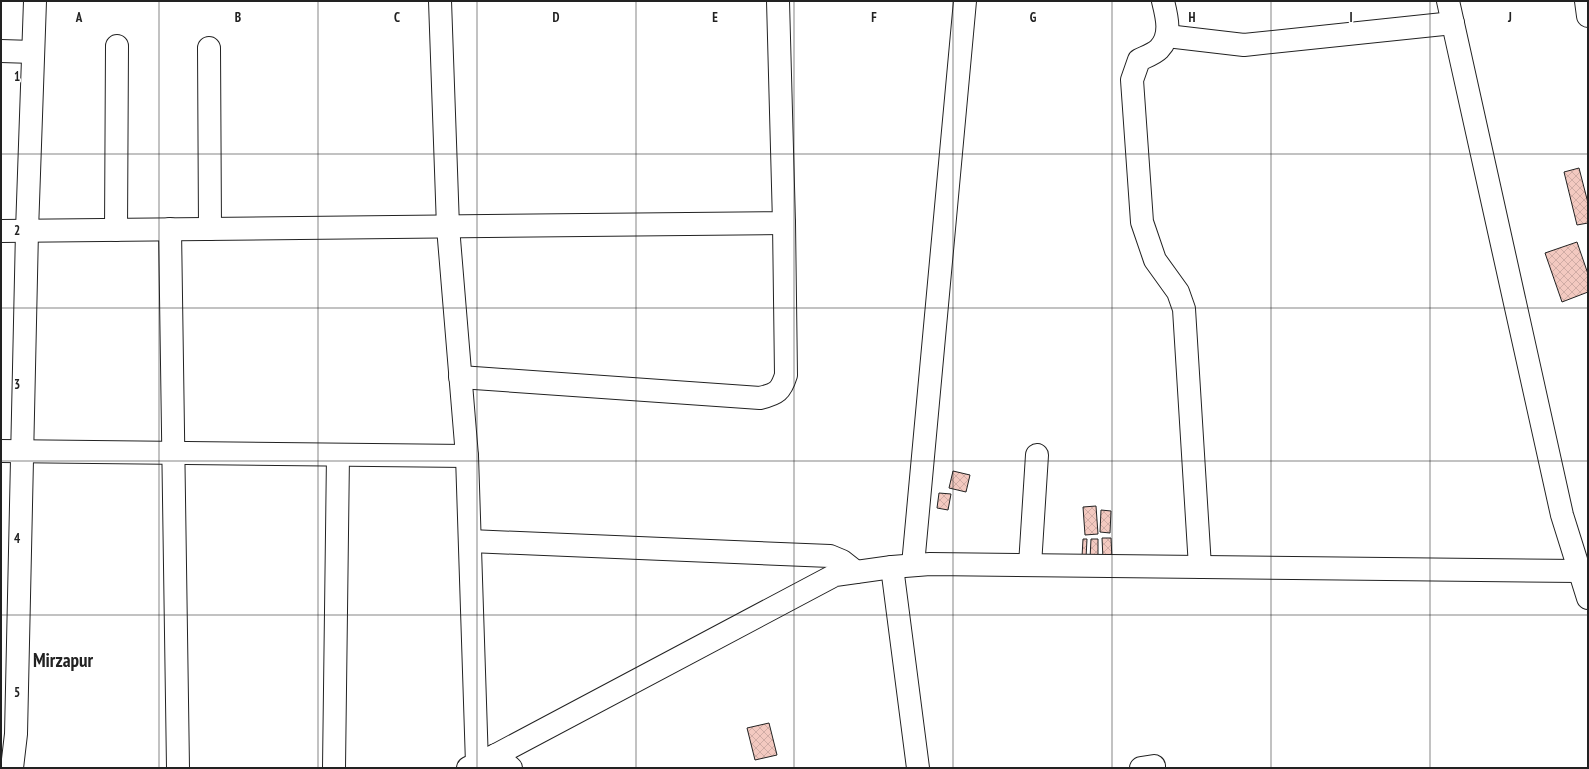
<svg xmlns="http://www.w3.org/2000/svg" width="1589" height="769" font-family="'PT Sans Narrow',sans-serif">
<style>
.building{fill:url(#building-cross-hatch);stroke:#222}
.lines{fill:none;stroke-linecap:round;stroke-linejoin:round}
.minor-casing{stroke:#222;stroke-width:24}
.tertiary-casing{stroke:#222;stroke-width:24}
.secondary-casing{stroke:#222;stroke-width:24}
.minor{stroke:#fff;stroke-width:22}
.tertiary{stroke:#fff;stroke-width:22}
.secondary{stroke:#fff;stroke-width:22}
.grid{fill:none;stroke:#222;stroke-width:1;stroke-opacity:0.55}
.labels{text-anchor:middle;stroke-width:3;stroke-linejoin:round;paint-order:stroke}
.town-label{font-size:19px;font-weight:bold;fill:#222;stroke:#fff}
.grid-label{font-size:13px;text-anchor:middle;font-weight:bold;fill:#222;stroke:#fff;stroke-width:3;stroke-linejoin:round;paint-order:stroke}
</style>
<defs>
<pattern id="building-cross-hatch" width="8" height="8" patternUnits="userSpaceOnUse"><rect width="8" height="8" fill="#f3c9c0"/><path d="M0 0l8 8M0 8l8-8" fill="none" stroke="#d0aca5"/></pattern>
</defs>
<rect width="100%" height="100%" fill="#fff"/>
<g class="building">
<path d="M1579 168 1588 203V223L1577 225 1564 172Z"/>
<path d="M1577 242 1588 274V292L1562 302 1545 253Z"/>
<path d="M953 471 970 475 966 492 949 488Z"/>
<path d="M939 493 951 494 948 510 937 508Z"/>
<path d="M1096 506 1098 534 1085 535 1083 507Z"/>
<path d="M1101 510 1111 511 1110 533 1100 532Z"/>
<path d="M1102 538H1111L1112 559H1103Z"/>
<path d="M1083 539H1087L1086 558 1082 557Z"/>
<path d="M1091 539H1098V559H1090Z"/>
<path d="M769 723 777 755 755 760 747 728Z"/>
</g>
<g class="lines">
<defs>
<g id="minor">
<path d="M440 1 448 227 467 456 477 764"/>
<path d="M1163 1C1167 17 1172 36 1159 49 1154 54 1145 57 1139 60L1132 80 1142 222 1155 260 1178 292 1184 309 1200 567"/>
<path d="M1586 1 1588 16"/>
<path d="M1167 36 1244 45 1453 23"/>
<path d="M209 48 210 229"/>
<path d="M1 51 33 52"/>
<path d="M170 229 178 768"/>
<path d="M116 230 117 46"/>
<path d="M1 231 784 223 778 1"/>
<path d="M460 377 760 398C777 394 781 391 786 375L784 223"/>
<path d="M1 451 467 456"/>
<path d="M470 541 830 556 842 561 856 572"/>
<path d="M913 565 965 1"/>
<path d="M1030 565 1037 455"/>
<path d="M892 567 918 768"/>
<path d="M496 755 511 768"/>
<path d="M334 768 338 455"/>
<path d="M1141 768 1154 766"/>
</g>
<g id="tertiary">
<path d="M1448 1 1562 515 1588 598"/>
<path d="M468 768 496 755 835 575 892 567 930 564 1579 571"/>
</g>
<path id="secondary" d="M12 768 16 734 27 231 35 1"/>
</defs>
<use href="#minor" class="minor-casing"/>
<use href="#tertiary" class="tertiary-casing"/>
<use href="#secondary" class="secondary-casing"/>
<use href="#minor" class="minor"/>
<use href="#tertiary" class="tertiary"/>
<use href="#secondary" class="secondary"/>
</g>
<path class="grid" d="M159 1V768M318 1V768M477 1V768M636 1V768M794 1V768M953 1V768M1112 1V768M1271 1V768M1430 1V768M1 154H1588M1 308H1588M1 461H1588M1 615H1588"/>
<g class="labels">
<g class="town-label">
<text x="63" y="667">Mirzapur</text>
</g>
</g>
<g class="grid-label">
<text x="79" y="22">A</text>
<text x="238" y="22">B</text>
<text x="397" y="22">C</text>
<text x="556" y="22">D</text>
<text x="715" y="22">E</text>
<text x="874" y="22">F</text>
<text x="1033" y="22">G</text>
<text x="1192" y="22">H</text>
<text x="1351" y="22">I</text>
<text x="1510" y="22">J</text>
<text x="17" y="81">1</text>
<text x="17" y="235">2</text>
<text x="17" y="389">3</text>
<text x="17" y="543">4</text>
<text x="17" y="697">5</text>
</g>
<rect width="1589" height="769" fill="none" stroke="#222222" stroke-width="4"/>
</svg>
